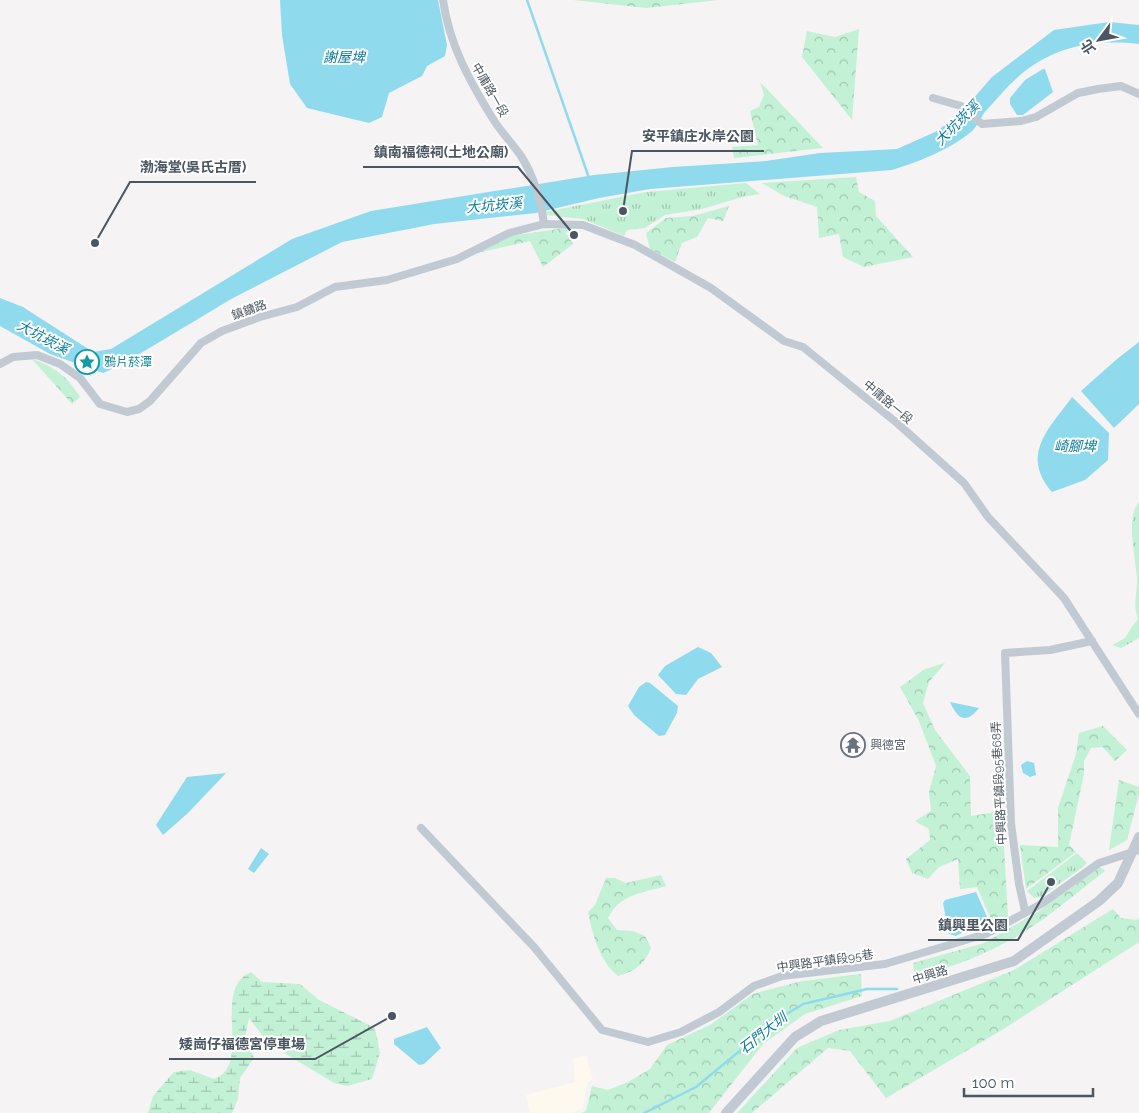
<svg xmlns="http://www.w3.org/2000/svg" width="1139" height="1113" font-family="Raleway,'Noto Sans TC',sans-serif">
<style>
.commercial{fill:#fdf9ef}
.forest{fill:url(#forest-crowns)}
.wetland{fill:url(#wetland-marsh)}
.park{fill:url(#park-tufts)}
.water{fill:#90daee}
.lines{fill:none;stroke-linecap:round;stroke-linejoin:round}
.stream{stroke:#90daee;stroke-width:2.5}
.minor{stroke:#c1cad2;stroke-width:8}
.tertiary{stroke:#c1cad2;stroke-width:10}
.labels{text-anchor:middle;stroke-width:4;stroke-linejoin:round;paint-order:stroke}
.street-label{font-size:12px;fill:#4a5661;stroke:#fff}
.culture-label{font-size:12px;fill:#0d838f;stroke:#fff;text-anchor:start}
.worship-label{font-size:12px;fill:#5b616d;stroke:#fff;text-anchor:start}
.water-label{font-size:14px;font-style:italic;fill:#0c7c9b;stroke:#fff}
.leader{fill:none;stroke:#4a5661;stroke-width:2}
.callout-dot{fill:#4a5661;stroke:#fff;stroke-width:2}
.callout-label{font-size:14px;text-anchor:middle;font-weight:bold;fill:#4a5661;stroke:#fff;stroke-width:4;stroke-linejoin:round;paint-order:stroke}
</style>
<defs>
<pattern id="forest-crowns" width="20" height="18" patternUnits="userSpaceOnUse" patternTransform="scale(1.25)"><rect width="20" height="18" fill="#c3f1d5"/><path d="M2 6a3 3 0 1 1 6 0M12 15a3 3 0 1 1 6 0" fill="none" stroke="#a0c6b0"/></pattern>
<pattern id="wetland-marsh" width="20" height="14" patternUnits="userSpaceOnUse" patternTransform="scale(1.25)"><rect width="20" height="14" fill="#c3f1d5"/><path d="M1 5h8M5 5V1M11 12h8M15 12V8" fill="none" stroke="#a0c6b0"/></pattern>
<pattern id="park-tufts" width="24" height="20" patternUnits="userSpaceOnUse" patternTransform="scale(1.25)"><rect width="24" height="20" fill="#c3f1d5"/><path d="M3 7l-1-3M5 7V3M7 7l1-3M15 17l-1-3M17 17v-4M19 17l1-3" fill="none" stroke="#a0c6b0"/></pattern>
</defs>
<rect width="100%" height="100%" fill="#f5f3f3"/>
<path class="commercial" d="M586 1055 593 1079 587 1084 583 1108 571 1113H530L526 1095 575 1082 573 1058Z"/>
<g class="forest">
<path d="M573 0H719L646 8Z"/>
<path d="M859 29 852 120 802 57 807 31 835 37Z"/>
<path d="M760 82 823 148 734 158 732 147 758 145 750 111 759 107 764 95Z"/>
<path d="M856 177 859 192 875 201 876 216 913 257 864 267 843 257 839 234 819 238 817 207 784 196 762 183Z"/>
<path d="M729 206 723 221 708 218 697 237 682 243 675 262 650 249 646 233 666 218 693 216Z"/>
<path d="M572 227 566 233 573 244 543 267 530 241 473 254 510 236Z"/>
<path d="M32 359C55 367 67 376 80 397L72 404Z"/>
<path d="M945 663 929 682 923 703 935 730 970 776 971 816 1002 811 1008 917 993 924 977 887 960 889 958 859 939 867 928 879 912 873 906 859 930 840 929 829 915 821 931 811 929 792 936 766 919 721 900 687 925 669Z"/>
<path d="M1103 726 1127 750 1115 761 1103 747 1091 748 1084 761V774L1069 845 1076 852 1026 889 1020 845 1058 847V808L1076 754 1079 733Z"/>
<path d="M1119 780 1139 787V794L1127 840 1109 850Z"/>
<path d="M1100 867 1105 871C1072 896 1039 926 1001 945 974 959 944 969 915 978L913 963 984 943 1039 911Z"/>
<path d="M661 875 666 886C642 893 620 894 608 918L617 930 633 931 645 936 651 948C644 965 635 971 618 976 600 962 592 933 588 912L595 905 606 878H615L626 883Z"/>
<path d="M1113 909 1121 918 1136 920 1139 918V942L1002 1030 886 1098 850 1051 828 1048 752 1113H737L797 1048 839 1030 890 1021 1014 970Z"/>
<path d="M861 974 862 996 805 1014 763 1044 709 1113H582L586 1111 592 1086 608 1090 628 1082 650 1069 667 1045 710 1025 753 994 802 981Z"/>
</g>
<path class="wetland" d="M251 972 262 982 300 984 319 1000 375 1028 380 1053 372 1079 347 1086 334 1083 268 1043 249 1018 245 1038 254 1058 240 1078 238 1099 232 1113H148L153 1096 174 1072 190 1070 214 1079C254 1065 210 990 251 972Z"/>
<g class="park">
<path d="M746 183 760 194 742 197 702 209 665 215 645 228 627 230 624 236 583 219 547 215 545 212 646 192Z"/>
<path d="M1139 502V638L1121 648 1112 645 1125 638 1133 625 1138 619C1132 602 1138 594 1137 578 1136 559 1125 517 1139 502Z"/>
<path d="M1077 853 1087 863 1083 867 1041 897 1034 898 1027 891Z"/>
</g>
<g class="water">
<path d="M280 0H438L447 45 445 56 427 66 422 76 389 93 382 117 369 123 307 108 290 84 282 35Z"/>
<path d="M1109 22 1139 25V44C1083 38 1040 50 1002 93 996 100 990 106 984 113 980 119 977 127 971 132 949 150 918 162 892 170L650 189 599 198 536 213 434 224 342 242 233 298 121 365 103 373 50 354 0 326V298L23 307 93 352 111 349 292 239 371 211 594 175 673 167 766 161 820 153 897 149 935 132 958 116 992 77 1054 30Z"/>
<path d="M1043 69H1045L1053 92 1023 115H1017L1010 104V98L1025 80Z"/>
<path d="M1139 342V404L1114 428 1081 391 1117 359Z"/>
<path d="M1072 397 1109 433 1108 460 1085 480 1052 492C1020 454 1049 429 1072 397Z"/>
<path d="M698 647 711 653 722 667 698 679 686 695 676 694 658 675 665 666Z"/>
<path d="M646 682 650 683 678 706 677 713 665 735 659 736 634 715 628 706 639 687Z"/>
<path d="M950 702 979 708C966 724 958 720 950 702Z"/>
<path d="M1027 761 1034 763 1036 775 1030 777 1023 773 1021 765Z"/>
<path d="M226 773 188 813 163 835 156 825 187 777Z"/>
<path d="M261 848 269 854 254 873 248 869Z"/>
<path d="M976 892 988 919 956 936 949 934 943 903 945 900Z"/>
<path d="M427 1027 441 1048 424 1064 419 1065 394 1044V1039Z"/>
</g>
<g class="lines">
<g class="stream">
<path d="M527 0 589 178"/>
<path d="M644 1113 696 1087 777 1020 803 1004 867 989H897"/>
</g>
<g class="minor">
<path d="M443 0C449 44 470 82 493 119 501 132 512 143 521 156 533 175 541 201 544 224"/>
<path d="M933 98 961 106 982 124 1021 121 1036 117 1078 93 1098 89 1121 86 1139 94"/>
<path d="M0 364 13 357 37 355 60 364 80 378 100 404 127 412 139 409 150 401 201 343 222 331 260 317 297 307 335 287 387 280 457 259 509 233 544 224 583 225 635 245 711 288 784 341 803 347 897 423 964 483 988 517 1064 598 1139 714"/>
<path d="M421 828 534 947 602 1030 648 1042 681 1032 719 1012 754 986 782 976 885 964 986 934 1043 903 1099 863 1139 850"/>
<path d="M1025 911 1019 884 1011 823 1005 653 1050 650 1092 641"/>
</g>
<path class="tertiary" d="M726 1113 795 1037 821 1021 1014 961 1099 901 1118 883 1139 837"/>
</g>
<defs>
<symbol id="sight-ring" viewBox="-11 -11 22 22"><circle r="9.5" fill="#fff" stroke="#0f9aa8" stroke-width="1.5"/><path d="M0-6L1.8-2.2L6-1.7L2.9 1.2L3.7 5.4L0 3.3L-3.7 5.4L-2.9 1.2L-6-1.7L-1.8-2.2Z" fill="#0f9aa8"/></symbol>
<symbol id="temple-ring" viewBox="-11 -11 22 22"><circle r="9.5" fill="#fff" stroke="#6b7280" stroke-width="1.5"/><path d="M0-6L5-2H3V0L6.5 2.5H4V6H1.5V3h-3V6H-4V2.5H-6.5L-3 0V-2H-5Z" fill="#6b7280"/></symbol>
</defs>
<g fill-rule="evenodd">
<use href="#sight-ring" x="73" y="348" width="28" height="28"/>
<use href="#temple-ring" x="839" y="731" width="28" height="28"/>
</g>
<g class="labels">
<g class="street-label">
<text transform="translate(490 90) rotate(60)" y="4">中庸路一段</text>
<text transform="translate(249 310) rotate(-19)" y="4">鎮鏞路</text>
<text transform="translate(888 402) rotate(40)" y="4">中庸路一段</text>
<text transform="translate(999 783) rotate(-93)" y="4">中興路平鎮段95巷68弄</text>
<text transform="translate(825 961) rotate(-8)" y="4">中興路平鎮段95巷</text>
<text transform="translate(930 975) rotate(-17)" y="4">中興路</text>
</g>
<g class="culture-label">
<text x="104" y="366">鴉片菸潭</text>
</g>
<g class="worship-label">
<text x="870" y="749">興德宮</text>
</g>
<g class="water-label">
<text x="344" y="62">謝屋埤</text>
<text transform="translate(957 123) rotate(-45)" y="5">大坑崁溪</text>
<text transform="translate(494 205) rotate(-5)" y="5">大坑崁溪</text>
<text transform="translate(43 337) rotate(28)" y="5">大坑崁溪</text>
<text x="1075" y="451">崎腳埤</text>
<text transform="translate(763 1033) rotate(-38)" y="5">石門大圳</text>
</g>
</g>
<path class="leader" d="M623 211L632 151H764M574 235L518 167H363M95 243L130 182H256M1051 882L1018 940H928M392 1016L315 1059H169"/>
<g class="callout-dot">
<circle cx="623" cy="211" r="5"/>
<circle cx="574" cy="235" r="5"/>
<circle cx="95" cy="243" r="5"/>
<circle cx="1051" cy="882" r="5"/>
<circle cx="392" cy="1016" r="5"/>
</g>
<g class="callout-label">
<text x="698" y="141">安平鎮庄水岸公園</text>
<text x="441" y="157">鎮南福德祠(土地公廟)</text>
<text x="193" y="172">渤海堂(吳氏古厝)</text>
<text x="973" y="930">鎮興里公園</text>
<text x="242" y="1049">矮崗仔福德宮停車場</text>
</g>
<g transform="translate(1099 40) rotate(238)" stroke="#ffffff" stroke-width="4" paint-order="stroke">
<path d="M0-4L9 19L0 12L-9 19Z" fill="#4a5661"/>
<text y="-8" font-size="14" font-weight="bold" text-anchor="middle" fill="#4a5661">北</text>
</g>
<path d="M964 1088v8h129v-8" fill="none" stroke="#4a5661" stroke-width="2.5"/>
<text x="972" y="1088" font-size="15" fill="#4a5661" stroke="#ffffff" stroke-width="4" paint-order="stroke">100 m</text>
</svg>
